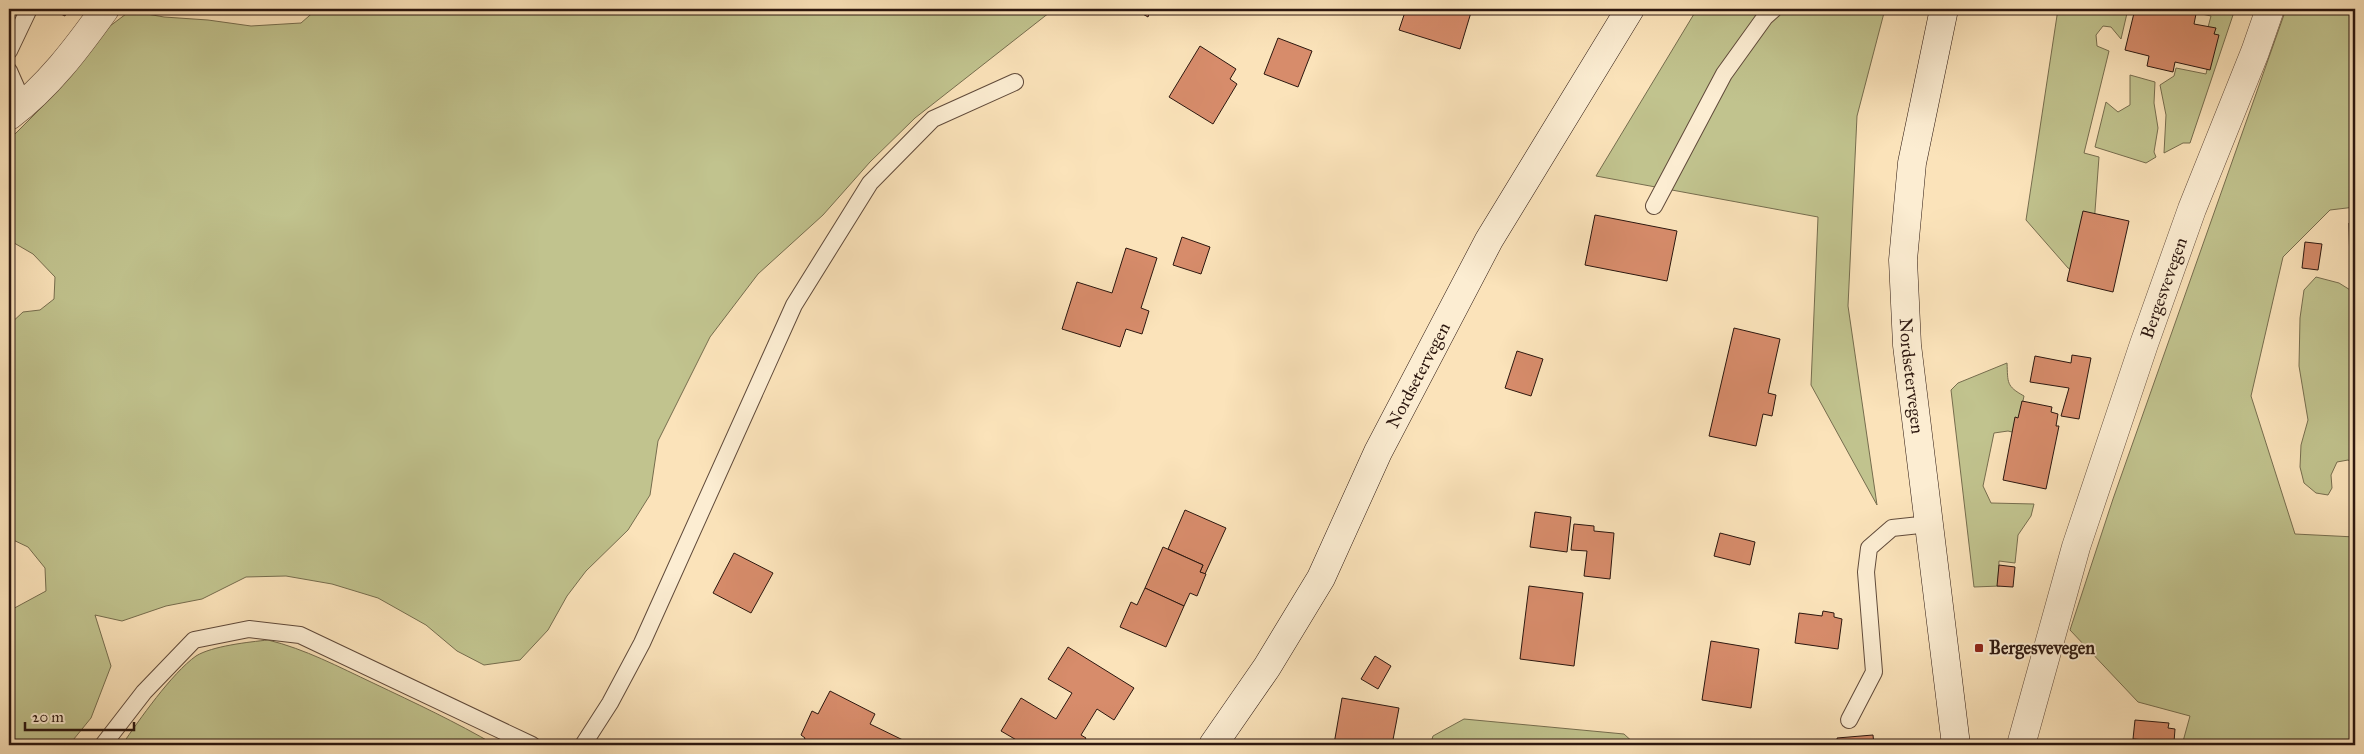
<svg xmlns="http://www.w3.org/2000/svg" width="2364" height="754" font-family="'IM FELL Great Primer',serif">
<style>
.green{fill:#c1c38e;stroke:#766d4e}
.building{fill:#d78c6b;stroke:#2c170f}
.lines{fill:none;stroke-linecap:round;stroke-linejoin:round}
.lane-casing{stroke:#604a3a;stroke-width:18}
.street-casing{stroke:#604a3a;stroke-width:29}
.secondary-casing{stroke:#2c170f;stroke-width:29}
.lane{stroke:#fcedd2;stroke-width:16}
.street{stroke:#fcedd2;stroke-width:28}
.secondary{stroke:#fcedd2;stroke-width:28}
.poi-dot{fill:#8f2418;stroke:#fcedd2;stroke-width:2}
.labels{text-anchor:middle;stroke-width:4;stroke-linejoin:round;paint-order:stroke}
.street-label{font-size:18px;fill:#2c170f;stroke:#fcedd2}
.poi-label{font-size:18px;font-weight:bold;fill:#2c170f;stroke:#fcedd2;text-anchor:start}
</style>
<rect width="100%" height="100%" fill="#fbe3ba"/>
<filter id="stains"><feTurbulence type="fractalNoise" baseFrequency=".004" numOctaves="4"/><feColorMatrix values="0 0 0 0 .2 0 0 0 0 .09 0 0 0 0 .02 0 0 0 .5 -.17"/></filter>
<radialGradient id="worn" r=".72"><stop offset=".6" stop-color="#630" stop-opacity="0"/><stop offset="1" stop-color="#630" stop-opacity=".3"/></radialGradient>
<g class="green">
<path d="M317 9H1054L915 118 870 162 823 215 758 274 710 337 658 441 650 495 628 530 586 571 567 596 548 630 520 660 484 665 457 651 426 625 378 598 332 584 286 576 246 577 202 599 166 606 122 621 95 615 111 666 91 718 69 745H9V611L46 591 45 568 28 547 9 538V325L23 312 40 310 54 299 55 277 33 254 9 240V140L52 97 110 26 130 11 164 17 208 20 251 26 301 23Z"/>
<path d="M1697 9H1885L1857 116 1848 306 1877 505 1811 385 1818 217 1596 176Z"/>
<path d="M2058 9 2090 10 2128 9 2121 39 2111 27 2103 26 2096 35 2097 46 2109 51 2084 153 2099 157 2090 279 2068 268 2026 220Z"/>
<path d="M2198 9H2235L2190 143H2183L2164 153 2166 115 2160 85 2174 76 2176 68 2206 74 2215 34 2207 31 2211 16 2197 13Z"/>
<path d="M2286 9H2355V207L2330 210 2283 257 2251 396 2295 534 2355 537V745H2182L2190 716 2138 702 2070 630 2113 499Z"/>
<path d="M2130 75 2155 82 2154 103 2158 128 2154 152 2156 157 2146 163 2095 147 2106 102 2118 112 2130 105Z"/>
<path d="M2316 277 2339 283 2355 293V365L2353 366 2355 387V464L2348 460 2337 462 2331 475 2332 488 2328 495 2316 493 2304 483 2300 467 2301 445 2308 420 2299 366 2300 318 2304 290Z"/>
<path d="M2007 363C2008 383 2006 386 2024 396L2016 433 2008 431 1994 433 1983 486 1991 503 2034 504 2031 516 2018 535 2015 563 1999 561 1998 581 2000 586 1974 587 1951 390 1958 383Z"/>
<path d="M268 640C305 649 339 667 373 683 415 703 456 722 495 745H122C139 720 172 673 196 656 212 646 249 642 268 640Z"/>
<path d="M1464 719 1624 734 1636 745H1430L1433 736Z"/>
</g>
<g class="building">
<path d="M51 9H68L65 16Z"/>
<path d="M1134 9H1151L1148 17Z"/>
<path d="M1406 9H1472L1460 49 1399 30Z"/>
<path d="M2135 9H2197L2194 24 2216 28 2214 34 2219 35 2210 70 2175 62 2173 72 2147 66 2149 56 2125 50Z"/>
<path d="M1278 38 1312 51 1298 87 1264 74Z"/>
<path d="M1200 46 1236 69 1230 79 1237 84 1213 124 1169 97Z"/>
<path d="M2083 211 2129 221 2113 292 2067 281Z"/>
<path d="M1595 215 1677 231 1667 281 1585 265Z"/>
<path d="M2355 222V270H2350L2349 223Z"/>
<path d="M1182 237 1210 247 1201 274 1173 265Z"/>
<path d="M2305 242 2322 244 2318 270 2302 268Z"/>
<path d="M1126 248 1157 258 1141 308 1149 311 1142 334 1126 329 1120 347 1062 329 1077 282 1112 293Z"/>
<path d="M1734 328 1780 339 1768 393 1776 395 1772 416 1763 414 1756 446 1709 436Z"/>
<path d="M1517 351 1543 359 1531 396 1505 388Z"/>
<path d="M2072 355 2091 358 2079 419 2061 416 2069 388 2030 382 2035 356 2071 363Z"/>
<path d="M2022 401 2052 407 2051 412 2058 414 2056 426H2059L2046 489 2003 480 2015 417 2018 418Z"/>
<path d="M1185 510 1226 528 1205 574 1200 572 1203 565 1168 549Z"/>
<path d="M1535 512 1571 517 1567 552 1530 547Z"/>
<path d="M1574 524 1594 526V531L1614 533 1610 579 1584 576 1587 551 1571 550Z"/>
<path d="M1720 533 1755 542 1750 565 1714 556Z"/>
<path d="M1163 547 1203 565 1200 572 1206 574 1197 596 1190 593 1184 606 1145 588Z"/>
<path d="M734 553 773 573 751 613 713 593Z"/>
<path d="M1999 565 2015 567 2013 587 1997 586Z"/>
<path d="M1529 586 1583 593 1574 666 1520 659Z"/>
<path d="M1145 588 1184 606 1166 647 1120 627 1131 602 1137 605Z"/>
<path d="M1823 611 1834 613V617L1842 619 1838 649 1795 643 1799 613 1822 616Z"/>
<path d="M1711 641 1759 649 1751 708 1702 700Z"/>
<path d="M1068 647 1134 688 1114 720 1097 709 1081 735 1086 738 1082 745H1025L1001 731 1021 698 1056 719 1072 693 1048 679Z"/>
<path d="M1375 656 1391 666 1378 689 1361 679Z"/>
<path d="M830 691 875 714 870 724 907 742 906 745H802L805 738 801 735 812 711 818 714Z"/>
<path d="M1342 698 1399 708 1392 745 1334 744Z"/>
<path d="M2135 720 2169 723 2168 728 2175 729 2174 742 2133 739Z"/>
<path d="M1873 735 1874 745H1838L1837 738Z"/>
</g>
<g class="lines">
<defs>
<g id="lane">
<path d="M9 51 29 9"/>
<path d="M9 71 24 105"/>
<path d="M1654 206 1724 74 1765 17 1774 9"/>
<path d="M1849 720 1874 672 1866 572 1869 548 1892 528 1929 524"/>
<path d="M103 745 144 692 194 640 249 629 300 635 532 745"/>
<path d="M583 745 610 703 642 643 794 305 870 183 933 119 1015 82"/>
</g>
<g id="street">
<path d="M9 116C48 87 77 48 105 9"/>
<path id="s1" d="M2021 745 2076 547 2144 344 2192 209 2255 52 2270 9"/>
</g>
<g id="secondary">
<path id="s2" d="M1944 9 1912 163 1903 260 1907 345 1956 745"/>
<path id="s3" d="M1213 745 1267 667 1321 578 1378 452 1489 240 1630 9"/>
</g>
</defs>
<use href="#lane" class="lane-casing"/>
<use href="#street" class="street-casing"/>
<use href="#secondary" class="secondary-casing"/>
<use href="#lane" class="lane"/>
<use href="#street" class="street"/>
<use href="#secondary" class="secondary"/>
</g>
<rect class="poi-dot" x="1974" y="643" width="10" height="10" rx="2.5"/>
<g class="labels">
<g class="street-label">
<text dy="6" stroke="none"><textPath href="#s1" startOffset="479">Bergesvevegen</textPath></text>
<text dy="6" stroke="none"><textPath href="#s3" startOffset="424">Nordsetervegen</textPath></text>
<text dy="6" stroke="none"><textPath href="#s2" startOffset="371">Nordsetervegen</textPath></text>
</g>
<g class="poi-label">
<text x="1989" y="654">Bergesvevegen</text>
</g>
</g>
<rect width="2364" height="754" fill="none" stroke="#fbe3ba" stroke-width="30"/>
<rect x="10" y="10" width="2344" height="734" fill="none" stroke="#2c170f" stroke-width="2.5"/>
<rect x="15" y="15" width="2334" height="724" fill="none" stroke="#2c170f"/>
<path d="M25 722v8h109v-8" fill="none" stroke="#2c170f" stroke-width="2.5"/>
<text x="32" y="722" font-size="15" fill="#2c170f" stroke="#fcedd2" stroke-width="4" paint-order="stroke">20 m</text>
<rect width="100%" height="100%" filter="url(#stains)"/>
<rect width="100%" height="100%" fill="url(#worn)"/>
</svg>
